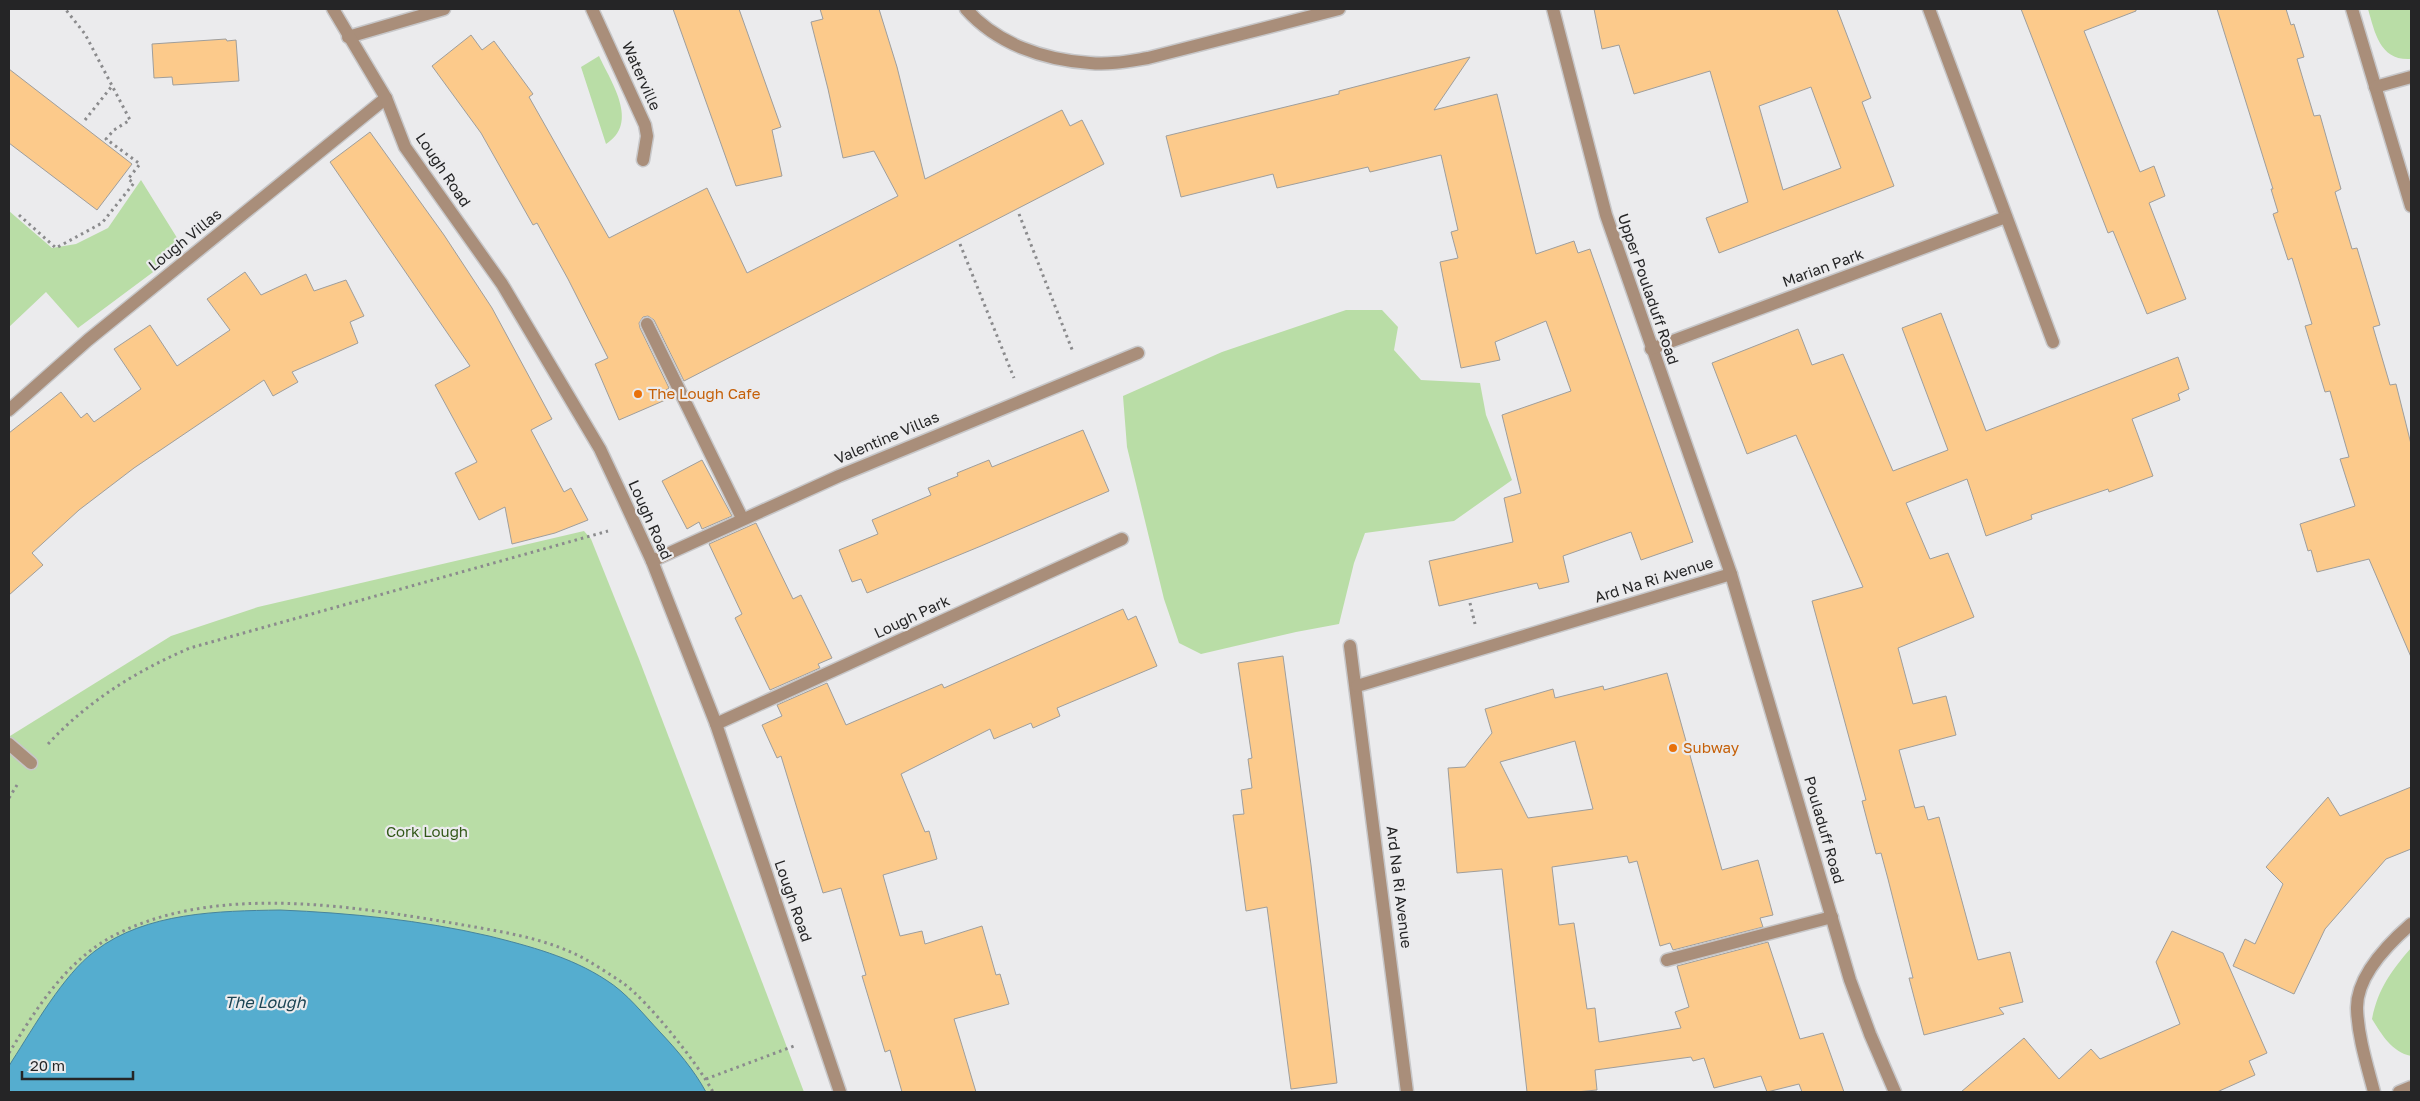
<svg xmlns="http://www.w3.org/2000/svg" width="2420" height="1101" font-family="'Golos Text',sans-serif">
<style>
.green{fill:#b9dda6}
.water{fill:#55adcf;stroke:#47849c}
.building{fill:#fcca8b;stroke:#9f9e9c;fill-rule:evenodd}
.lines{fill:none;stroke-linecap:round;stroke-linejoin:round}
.service-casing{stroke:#c7c7c9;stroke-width:15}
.minor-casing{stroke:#c7c7c9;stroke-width:15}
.tertiary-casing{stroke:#c7c7c9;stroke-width:15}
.path{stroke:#8b8b8d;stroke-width:3;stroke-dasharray:2.5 4;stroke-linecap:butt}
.service{stroke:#a98e7a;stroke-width:12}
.minor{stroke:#a98e7a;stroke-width:12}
.tertiary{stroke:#a98e7a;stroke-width:12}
.food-dot{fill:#e8710a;stroke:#ebebed;stroke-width:2}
.labels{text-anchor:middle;stroke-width:4.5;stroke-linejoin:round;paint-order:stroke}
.street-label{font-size:15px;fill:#252526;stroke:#ebebed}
.food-label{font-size:15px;fill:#c56008;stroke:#ebebed;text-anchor:start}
.park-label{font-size:15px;fill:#325818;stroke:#ebebed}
.water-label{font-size:16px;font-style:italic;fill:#1d4554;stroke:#ebebed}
</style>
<rect width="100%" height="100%" fill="#ebebed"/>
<g class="green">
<path d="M2368 9H2411V59C2380 61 2375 33 2368 9Z"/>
<path d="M599 56C611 82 640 123 606 144L581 67Z"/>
<path d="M141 180 184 249 78 328 46 292 9 327V211L52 248 76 244 108 228Z"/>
<path d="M1346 310H1382L1398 327 1394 350 1421 380 1480 383 1486 415 1512 480 1454 521 1365 533 1354 563 1339 624 1296 632 1201 654 1179 643 1164 599 1127 447 1123 396 1222 352Z"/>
<path d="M584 531 591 539 639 659 804 1092H9L10 736 171 636 258 607Z"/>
<path d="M2411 948V1056C2392 1052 2382 1035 2372 1019 2378 989 2391 971 2411 948Z"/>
</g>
<path class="water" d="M280 910C351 913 420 920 489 936 529 946 571 957 606 980 627 993 643 1014 660 1032 677 1050 694 1070 706 1092H9V1066L12 1061C34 1027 63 975 95 951 146 912 219 911 280 910Z"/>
<g class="building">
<path d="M673 9H739L781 127 772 130 782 176 736 186Z"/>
<path d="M820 9H879L897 67 925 179 1062 110 1070 126 1082 120 1104 164 684 381 654 320 648 316 643 317 639 323 640 328 669 388 666 390 670 398 619 420 595 364 608 358 568 279 537 223 533 225 481 133 432 66 471 35 482 50 494 41 533 94 529 97 609 238 707 188 747 273 898 196 874 151 843 158 828 89 811 22 823 19Z"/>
<path d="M1594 9H1837L1871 98 1862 102 1894 186 1719 253 1706 218 1748 202 1710 71 1634 94 1619 45 1602 49ZM1811 87 1841 168 1783 190 1759 106Z"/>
<path d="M2021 9H2136V11L2084 31 2140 172 2154 166 2165 196 2149 203 2186 299 2147 314 2113 231 2108 233Z"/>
<path d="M2217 9H2286L2291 25 2294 24 2304 57 2297 59 2314 116 2320 115 2341 189 2335 192 2352 249 2357 248 2380 325 2373 327 2390 385 2396 384 2411 444V657L2369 559 2317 572 2311 550 2308 551 2300 524 2355 506 2340 459 2349 457 2330 391 2325 392 2305 326 2312 324 2292 258 2288 260 2273 214 2278 212 2271 189H2273Z"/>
<path d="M226 39 227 41 236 40 239 81 173 85 172 77 154 78 152 44Z"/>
<path d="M1470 57 1434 110 1497 94 1536 254 1574 241 1578 253 1590 249 1693 542 1641 560 1631 532 1563 556 1569 582 1539 589 1537 583 1439 606 1429 561 1513 542 1504 498 1521 493 1502 415 1571 391 1546 321 1495 342 1500 360 1461 368 1440 262 1458 258 1451 232 1458 230 1441 155 1370 172 1368 167 1277 188 1273 174 1181 197 1166 136 1339 94V91Z"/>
<path d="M9 69 132 164 97 210 9 143Z"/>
<path d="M370 132 444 235 492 308 552 419 531 430 564 492 571 488 588 520 555 533 512 544 505 507 479 520 455 473 477 462 435 385 470 366 330 162Z"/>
<path d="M245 272 261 295 306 274 314 291 346 280 364 316 350 322 358 343 292 372 298 382 273 396 264 380 134 468 79 510 32 553 43 565 9 595V433L61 392 81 418 87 413 94 422 141 389 114 349 150 325 177 366 230 330 207 299Z"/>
<path d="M1941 313 1986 431 2178 357 2189 389 2178 394 2180 400 2132 419 2153 476 2109 492 2108 489 2031 515 2032 519 1986 536 1967 479 1906 503 1930 559 1948 553 1974 617 1898 648 1913 704 1946 696 1956 735 1899 750 1915 808 1924 806 1928 820 1939 817 1978 960 2010 952 2023 1002 1999 1008 2004 1014 1924 1035 1909 978H1913L1888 879 1881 853 1876 854 1862 801 1866 800 1812 601 1863 587 1796 435 1747 454 1712 363 1798 329 1812 365 1843 354 1893 471 1948 450 1902 328Z"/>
<path d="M1083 430 1109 491 981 546 867 593 861 579 852 582 839 550 878 534 872 520 931 495 928 488 958 476 957 473 989 460 992 467Z"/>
<path d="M702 460 732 516 702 529 699 522 687 529 662 481Z"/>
<path d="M756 523 793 599 801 595 832 658 818 664 820 668 770 690 735 618 742 614 709 544Z"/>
<path d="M1123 609 1128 620 1136 616 1157 666 1057 708 1060 716 1033 728 1031 723 994 739 990 729 901 774 925 832 929 831 937 859 883 875 900 936 922 931 925 944 982 926 996 975 1000 974 1009 1004 954 1019 976 1092H902L890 1050 885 1052 862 976 866 975 841 888 823 893 781 756 777 758 762 725 782 716 777 705 827 683 846 725 942 684 944 688Z"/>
<path d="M1283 656 1311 865 1337 1083 1291 1089 1267 907 1246 911 1233 815 1244 814 1241 790 1252 788 1248 759 1252 758 1238 663Z"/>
<path d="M1667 673 1722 870 1758 860 1773 915 1760 918 1763 927 1673 950 1670 943 1660 946 1637 861 1629 863 1627 856 1552 867 1559 925 1574 923 1587 1009 1595 1008 1599 1042 1681 1028 1675 1012 1689 1007 1677 966 1768 942 1800 1039 1823 1033 1844 1092H1802L1799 1084 1767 1092 1761 1076 1714 1088 1704 1058 1693 1061 1691 1057 1595 1070 1597 1090 1576 1092H1527L1502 869 1457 873 1448 768 1465 767 1492 733 1485 709 1553 689 1555 698 1603 686 1604 690ZM1575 741 1593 809 1528 818 1500 762Z"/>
<path d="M2411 787V849L2386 859 2325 929 2294 994 2233 966 2245 939 2255 944 2283 884 2266 867 2328 797 2340 816Z"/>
<path d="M2172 931 2223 953 2267 1053 2249 1061 2255 1075 2217 1092H1961L2024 1038 2059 1079 2091 1049 2100 1059 2180 1024 2156 962Z"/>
</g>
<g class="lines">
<defs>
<g id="service">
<path d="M647 324 742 518"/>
<path d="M1667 960 1832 917"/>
</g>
<g id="minor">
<path d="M592 9 645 125 647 136 643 160"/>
<path d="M966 9C997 44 1044 60 1090 63 1110 65 1129 61 1148 58L1339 9"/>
<path d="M1553 9 1606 215 1731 574 1850 980 1870 1034 1895 1092"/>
<path d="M1929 9 2053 342"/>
<path d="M2352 9 2411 206"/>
<path d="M348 37 444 9"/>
<path d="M2375 87 2411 77"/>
<path d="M1651 349 2006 217"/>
<path d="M9 410 88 340 386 98"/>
<path d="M652 561 839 476 1138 353"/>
<path d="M1350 646 1407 1092"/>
<path d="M1357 686 1731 574"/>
<path d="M716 724 1122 539"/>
<path d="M9 744 31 763"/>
<path d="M2374 1092C2367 1065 2358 1037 2357 1009 2356 976 2388 944 2411 924"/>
<path d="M2399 1092 2411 1087"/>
</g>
<path id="tertiary" d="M333 9 386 98 405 147 502 284 600 449 623 498 652 561 716 724 840 1092"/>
</defs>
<use href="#service" class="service-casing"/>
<use href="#minor" class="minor-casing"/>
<use href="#tertiary" class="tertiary-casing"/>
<g class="path">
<path d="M85 120 112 86"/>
<path d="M1019 214 1073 352"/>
<path d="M19 215 56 248 102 223 134 183 128 179 140 164 106 139 114 130 130 120 85 34 66 10"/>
<path d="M960 244 1014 378"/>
<path d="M1470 603 1475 624"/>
<path d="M48 744C88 701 136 671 190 648L608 531"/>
<path d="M9 798 17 785"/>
<path d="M9 1053C36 1009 66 961 113 936 213 884 346 905 452 923 496 931 545 937 585 959 597 966 611 975 623 983 649 1002 698 1064 713 1092"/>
<path d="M706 1079 794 1046"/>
</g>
<use href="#service" class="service"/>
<use href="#minor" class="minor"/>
<use href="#tertiary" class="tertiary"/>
</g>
<g class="food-dot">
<circle cx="638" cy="394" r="5"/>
<circle cx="1673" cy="748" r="5"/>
</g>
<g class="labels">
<g class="street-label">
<text transform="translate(641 76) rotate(66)" y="5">Waterville</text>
<text transform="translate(443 170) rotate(56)" y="5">Lough Road</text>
<text transform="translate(185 240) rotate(-39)" y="5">Lough Villas</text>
<text transform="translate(1823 268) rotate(-20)" y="5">Marian Park</text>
<text transform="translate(1648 289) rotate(71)" y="5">Upper Pouladuff Road</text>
<text transform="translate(887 438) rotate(-23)" y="5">Valentine Villas</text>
<text transform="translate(650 520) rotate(66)" y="5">Lough Road</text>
<text transform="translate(1654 580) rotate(-17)" y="5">Ard Na Ri Avenue</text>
<text transform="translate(912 617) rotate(-25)" y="5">Lough Park</text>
<text transform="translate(1824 830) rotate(74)" y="5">Pouladuff Road</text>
<text transform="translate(1399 887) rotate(83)" y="5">Ard Na Ri Avenue</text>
<text transform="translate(793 901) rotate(71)" y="5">Lough Road</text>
</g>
<g class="food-label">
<text x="648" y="399">The Lough Cafe</text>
<text x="1683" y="753">Subway</text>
</g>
<g class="park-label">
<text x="427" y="837">Cork Lough</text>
</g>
<g class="water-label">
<text x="265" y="1008">The Lough</text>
</g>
</g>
<rect width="2420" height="1101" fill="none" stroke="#252526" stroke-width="20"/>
<path d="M22 1071v8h111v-8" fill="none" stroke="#252526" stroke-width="2.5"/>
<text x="30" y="1071" font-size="15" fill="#252526" stroke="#ebebed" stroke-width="4" paint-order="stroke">20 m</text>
</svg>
